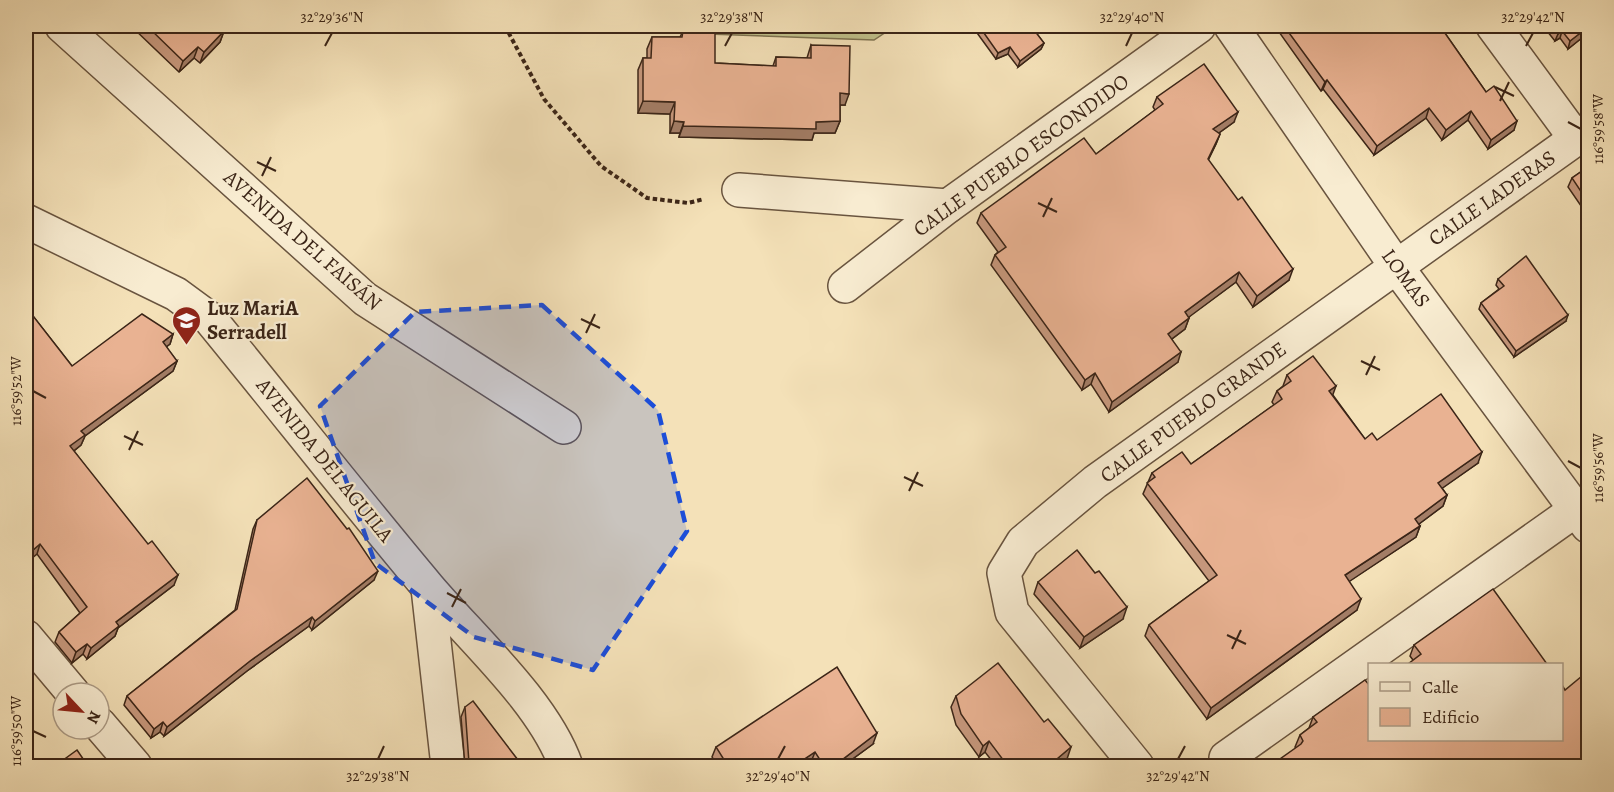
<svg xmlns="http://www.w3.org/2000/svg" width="1614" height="792" font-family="Alegreya,serif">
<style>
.green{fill:#c0c18b;stroke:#7e7351;stroke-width:1.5}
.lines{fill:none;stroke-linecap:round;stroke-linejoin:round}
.minor-casing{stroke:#69543f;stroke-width:36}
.path{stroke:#3b2517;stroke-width:4;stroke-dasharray:4.5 3;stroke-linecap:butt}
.minor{stroke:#f8ecd1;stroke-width:33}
.wall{fill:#c8997e;stroke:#3b2517;stroke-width:1.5}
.shaded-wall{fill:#a37d66;stroke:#3b2517;stroke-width:1.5}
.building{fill:#e9b292;stroke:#3b2517;stroke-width:1.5}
.marked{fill:#1d4ed8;fill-opacity:0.2;stroke:#1d4ed8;stroke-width:4.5;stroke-dasharray:12 8;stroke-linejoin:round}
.ticks{fill:none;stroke:#3b2517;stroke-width:2}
.labels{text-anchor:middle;stroke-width:4.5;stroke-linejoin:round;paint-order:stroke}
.street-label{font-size:21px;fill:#3b2517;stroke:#f8ecd1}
.poi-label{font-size:21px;font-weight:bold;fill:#3b2517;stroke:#f8ecd1;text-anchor:start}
.neatline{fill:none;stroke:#3b2517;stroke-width:2}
.ticks-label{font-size:15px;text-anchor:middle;fill:#3b2517}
</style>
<rect width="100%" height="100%" fill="#f4e1b8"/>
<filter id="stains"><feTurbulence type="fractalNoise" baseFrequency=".00333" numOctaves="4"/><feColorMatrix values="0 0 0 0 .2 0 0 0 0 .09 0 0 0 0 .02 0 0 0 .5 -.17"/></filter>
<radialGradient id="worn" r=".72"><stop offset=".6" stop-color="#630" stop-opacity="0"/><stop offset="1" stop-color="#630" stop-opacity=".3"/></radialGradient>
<path class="green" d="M564 26H895L874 40 569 29Z"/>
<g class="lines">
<defs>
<g id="minor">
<path d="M62 26 365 299 564 427"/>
<path d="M1231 26 1396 266 1588 526"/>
<path d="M1493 26 1576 139"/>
<path d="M739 190 948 206"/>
<path d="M26 221 176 294 210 319C283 408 354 499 428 587 472 639 544 703 566 766"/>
<path d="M845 286 948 206 1199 26"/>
<path d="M428 588 448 766"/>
<path d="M26 637 73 693"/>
<path d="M99 724 135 766"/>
<path d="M1226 758 1577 509"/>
<path d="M1137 766 1012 612 1004 573 1023 542 1095 482 1588 130"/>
</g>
</defs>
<use href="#minor" class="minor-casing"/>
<path class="path" d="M505 26 544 99 601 166 647 198 688 203 704 199"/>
<use href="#minor" class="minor"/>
</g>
<g class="wall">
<path d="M131 26H218L224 31 220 42 200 63 194 58 179 72Z"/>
<path d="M972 26H1031L1044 43 1041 49 1018 67 1008 54 996 59Z"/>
<path d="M1281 26H1440L1486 92 1514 130 1488 149 1468 120 1442 140 1426 118 1374 155 1323 89 1321 91 1279 32Z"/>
<path d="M1543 26H1588V33L1568 49 1560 38 1555 41Z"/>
<path d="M683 31 715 63 773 66 776 57 807 58 811 45 845 105H840V121L835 133H814L812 140 679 137 680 133H670V114L638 113V70L643 58H647V49L652 37H680Z"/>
<path d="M1157 97 1234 122 1219 133 1220 134 1216 144 1208 160 1289 280 1253 307 1236 282 1188 317 1189 318 1185 329 1172 339 1178 362 1109 412 1091 384 1082 390 991 265 995 255 998 252 977 223 981 213 1096 154 1155 110 1153 107Z"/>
<path d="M1588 167V216L1568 187 1572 178Z"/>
<path d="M1498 279 1566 321 1514 357 1479 309 1481 303 1499 289 1496 285Z"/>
<path d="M29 311 72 366 173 334 170 344 166 347 177 361 173 371 85 436 81 445 74 451 174 585 118 628 115 636 87 659 83 654 72 663 55 642 59 632 80 613 37 554Z"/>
<path d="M1588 348V361L1584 355 1587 349Z"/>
<path d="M1287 375 1333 395 1365 439 1377 440 1478 463 1442 488 1447 495 1443 506 1419 524 1420 526 1416 537 1349 581 1357 610 1207 719 1145 636 1149 625 1209 581 1143 494 1152 473 1191 464 1274 405 1272 402 1277 391 1283 386Z"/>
<path d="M257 520 374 580 312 630 309 626 247 671 164 736 160 732 151 738 124 705 127 696 235 610 253 529Z"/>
<path d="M1038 582 1123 619 1080 648 1034 594Z"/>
<path d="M1414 645 1547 664 1413 660 1410 656Z"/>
<path d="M956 696 1067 759 1062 763 1064 766H996L985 752 979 757 956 725 951 707Z"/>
<path d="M465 707 518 760 516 766H465L461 717Z"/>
<path d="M1313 717 1370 740 1588 766 1296 748 1295 747 1300 735 1309 728Z"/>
<path d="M873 744 843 766H814L811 762 805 766H718L712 757 716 747Z"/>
</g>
<g class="shaded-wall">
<path d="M1588 27V33L1568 49 1570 41Z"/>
<path d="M224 31 220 42 200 63 204 52Z"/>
<path d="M1562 31 1560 38 1555 41 1558 34Z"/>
<path d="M1044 43 1041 49 1018 67 1020 61Z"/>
<path d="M198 47 194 58 179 72 183 61Z"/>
<path d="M1010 47 1008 54 996 59 998 53Z"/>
<path d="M1327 80 1323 89 1321 91 1325 82Z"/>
<path d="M840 93 849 94 845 105H835Z"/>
<path d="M643 101 675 102 670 114 638 113Z"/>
<path d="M1429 108 1426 118 1374 155 1377 146Z"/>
<path d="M1471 111 1468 120 1442 140 1446 130Z"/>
<path d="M1238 112 1234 122 1209 140 1213 129Z"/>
<path d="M674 121 684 122 680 133H670Z"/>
<path d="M840 121 835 133H814L812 140 679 137 683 126Z"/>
<path d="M1517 121 1514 130 1488 149 1491 140Z"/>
<path d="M1220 134 1216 144 1204 169 1208 159Z"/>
<path d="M1293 269 1289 280 1253 307 1257 296Z"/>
<path d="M1239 272 1236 282 1181 323 1185 312Z"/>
<path d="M30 282 26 292V285Z"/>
<path d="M32 303 28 313 26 307Z"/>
<path d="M1568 315 1566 321 1514 357 1516 351Z"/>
<path d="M1189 318 1185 329 1165 344 1168 334Z"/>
<path d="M173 334 170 344 159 352 163 342Z"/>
<path d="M1181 352 1178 362 1109 412 1112 402Z"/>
<path d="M177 361 173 371 85 436 81 445 66 457 70 446 81 431Z"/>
<path d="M1095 373 1091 384 1082 390 1085 380Z"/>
<path d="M1336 386 1332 397 1329 391Z"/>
<path d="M1482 452 1478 463 1434 494 1438 483Z"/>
<path d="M1447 495 1443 506 1411 530 1415 519Z"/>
<path d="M1420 526 1416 537 1341 587 1345 575Z"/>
<path d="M40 544 37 554 26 563V556Z"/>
<path d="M378 571 374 580 312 630 315 621Z"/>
<path d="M178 575 174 585 118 628 115 636 87 659 91 648 116 622Z"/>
<path d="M1361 599 1357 610 1207 719 1211 708Z"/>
<path d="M1127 607 1123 619 1080 648 1084 637Z"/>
<path d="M312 617 309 626 247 671 164 736 167 727 250 661Z"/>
<path d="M87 644 83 654 72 663 76 652Z"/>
<path d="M163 722 160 732 151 738 154 729Z"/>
<path d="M877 733 873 744 843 766H834Z"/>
<path d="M989 741 985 752 979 757 983 746Z"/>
<path d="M1071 747 1067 759 1058 766V758Z"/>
<path d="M815 752 811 762 805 766H794Z"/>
<path d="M518 760 516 766H501Z"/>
</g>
<g class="building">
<path d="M147 26H218L224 31 204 52 198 47 183 61Z"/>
<path d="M979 26H1031L1044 43 1020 61 1010 47 998 53Z"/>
<path d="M1284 26H1440L1486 92 1494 86 1517 121 1491 140 1471 111 1446 130 1429 108 1377 146 1327 80 1325 82Z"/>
<path d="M1552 26H1588V27L1570 41 1562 31 1558 34Z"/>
<path d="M683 31 715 32V63L776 66V57L811 58V45L850 46 849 94 840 93V121L816 122V129L683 126 684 122 674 121 675 102 643 101V58H651L652 37H682Z"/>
<path d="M1204 64 1238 112 1213 129 1220 134 1208 159 1238 200 1242 197 1293 269 1257 296 1239 272 1185 312 1189 318 1168 334 1181 352 1112 402 1095 373 1085 380 995 255 1006 247 981 213 1084 138 1096 154 1163 104 1157 97Z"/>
<path d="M1588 167V202L1572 178Z"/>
<path d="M1526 256 1568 315 1516 351 1481 303 1504 286 1498 279Z"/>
<path d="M26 278 30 282 26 285Z"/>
<path d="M26 295 32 303 26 307 72 366 142 314 173 334 163 342 177 361 81 431 85 435 70 446 148 544 152 541 178 575 116 622 119 626 91 648 87 644 76 652 59 632 87 607 40 544 26 556Z"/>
<path d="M1313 356 1336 386 1329 391 1365 439 1372 433 1377 440 1441 394 1482 452 1438 483 1447 495 1415 519 1420 526 1345 575 1361 599 1211 708 1149 625 1217 575 1147 483 1155 477 1152 473 1182 452 1191 464 1282 399 1277 391 1291 381 1287 375Z"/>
<path d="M307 478 347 529 349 528 378 571 315 621 312 617 250 661 167 727 163 722 154 729 127 696 237 609 257 520Z"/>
<path d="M1077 550 1095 573 1099 571 1127 607 1084 637 1038 582Z"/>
<path d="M1493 589 1547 664H1408L1421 654 1414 645Z"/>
<path d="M998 663 1044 722 1048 719 1071 747 1058 758 1064 766H1015L1011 762 1007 765 989 741 983 746 961 714 956 696Z"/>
<path d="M837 667 877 733 834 766H824L815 752 794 766H728L716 747Z"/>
<path d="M1588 671V766H1270L1301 744 1303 741 1300 735 1317 722 1313 717 1365 680 1370 686V740H1562V685L1565 690Z"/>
<path d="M473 701 518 760 501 766H466L469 763 465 707Z"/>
<path d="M77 750 88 766H55Z"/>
</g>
<path class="marked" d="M542 305 658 410 687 531 593 670 474 637 375 563 320 406 415 312Z"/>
<path class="ticks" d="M325 46 332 33M725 46 732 33M1126 46 1132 33M1526 46 1533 33M1495 87 1514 96M1500 101 1509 82M1568 122 1581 129M257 162 276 171M262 176 271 157M1038 203 1057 212M1043 217 1052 198M581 319 600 328M586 333 595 314M1361 361 1380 370M1366 375 1375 356M33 391 46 398M124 436 143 445M129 450 138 431M1568 461 1581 468M904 477 923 486M909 491 918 472M447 593 466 603M452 607 461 589M1227 635 1246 644M1232 649 1241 630M33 731 46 737M378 759 384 746M778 759 785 746M1178 759 1185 746"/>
<defs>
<symbol id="school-pin" viewBox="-11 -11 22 30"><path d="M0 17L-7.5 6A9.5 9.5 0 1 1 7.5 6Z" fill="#8f2418" stroke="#f8ecd1"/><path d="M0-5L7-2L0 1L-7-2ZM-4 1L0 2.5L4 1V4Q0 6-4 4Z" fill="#fff"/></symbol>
</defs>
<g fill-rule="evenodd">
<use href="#school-pin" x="170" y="304" width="33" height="45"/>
</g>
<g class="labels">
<g class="street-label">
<text transform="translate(1021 155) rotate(-36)" y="7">CALLE PUEBLO ESCONDIDO</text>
<text transform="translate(1492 198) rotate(-35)" y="7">CALLE LADERAS</text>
<text transform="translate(303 240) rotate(41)" y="7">AVENIDA DEL FAISÁN</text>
<text transform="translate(1406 278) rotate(54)" y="7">LOMAS</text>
<text transform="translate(1193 412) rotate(-36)" y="7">CALLE PUEBLO GRANDE</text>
<text transform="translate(325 460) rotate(51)" y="7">AVENIDA DEL AGUILA</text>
</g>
<g class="poi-label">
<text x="207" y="315">Luz MariA<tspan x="207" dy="24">Serradell</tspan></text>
</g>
</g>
<rect width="1614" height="792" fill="none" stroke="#f4e1b8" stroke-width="66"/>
<rect x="1368" y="663" width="195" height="78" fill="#f8ecd1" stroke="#ac9c87" stroke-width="1.5"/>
<rect x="1380" y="682" width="30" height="9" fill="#f8ecd1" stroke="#ac9c87" stroke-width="1.5"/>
<text x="1422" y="693" font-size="18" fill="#3b2517">Calle</text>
<rect x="1380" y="708" width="30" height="18" fill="#e9b292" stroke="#ac9c87" stroke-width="1.5"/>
<text x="1422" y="723" font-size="18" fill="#3b2517">Edificio</text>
<g transform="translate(81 711) rotate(116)"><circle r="28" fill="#f8ecd1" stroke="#ac9c87" stroke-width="1.5"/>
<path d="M0-4.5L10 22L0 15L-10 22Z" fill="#8f2418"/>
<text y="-9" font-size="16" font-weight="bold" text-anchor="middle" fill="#3b2517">N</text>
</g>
<rect x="33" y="33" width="1548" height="726" class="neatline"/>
<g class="ticks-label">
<text x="332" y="22">32°29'36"N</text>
<text x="732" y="22">32°29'38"N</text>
<text x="1132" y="22">32°29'40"N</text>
<text x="1533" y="22">32°29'42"N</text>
<text transform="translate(1598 129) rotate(-90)" y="5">116°59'58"W</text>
<text transform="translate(16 391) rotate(-90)" y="5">116°59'52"W</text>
<text transform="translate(1598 468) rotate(-90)" y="5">116°59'56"W</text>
<text transform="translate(16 731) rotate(-90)" y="5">116°59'50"W</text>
<text x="378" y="781">32°29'38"N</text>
<text x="778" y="781">32°29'40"N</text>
<text x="1178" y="781">32°29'42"N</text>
</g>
<rect width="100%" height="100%" filter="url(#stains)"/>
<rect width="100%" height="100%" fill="url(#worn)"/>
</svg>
